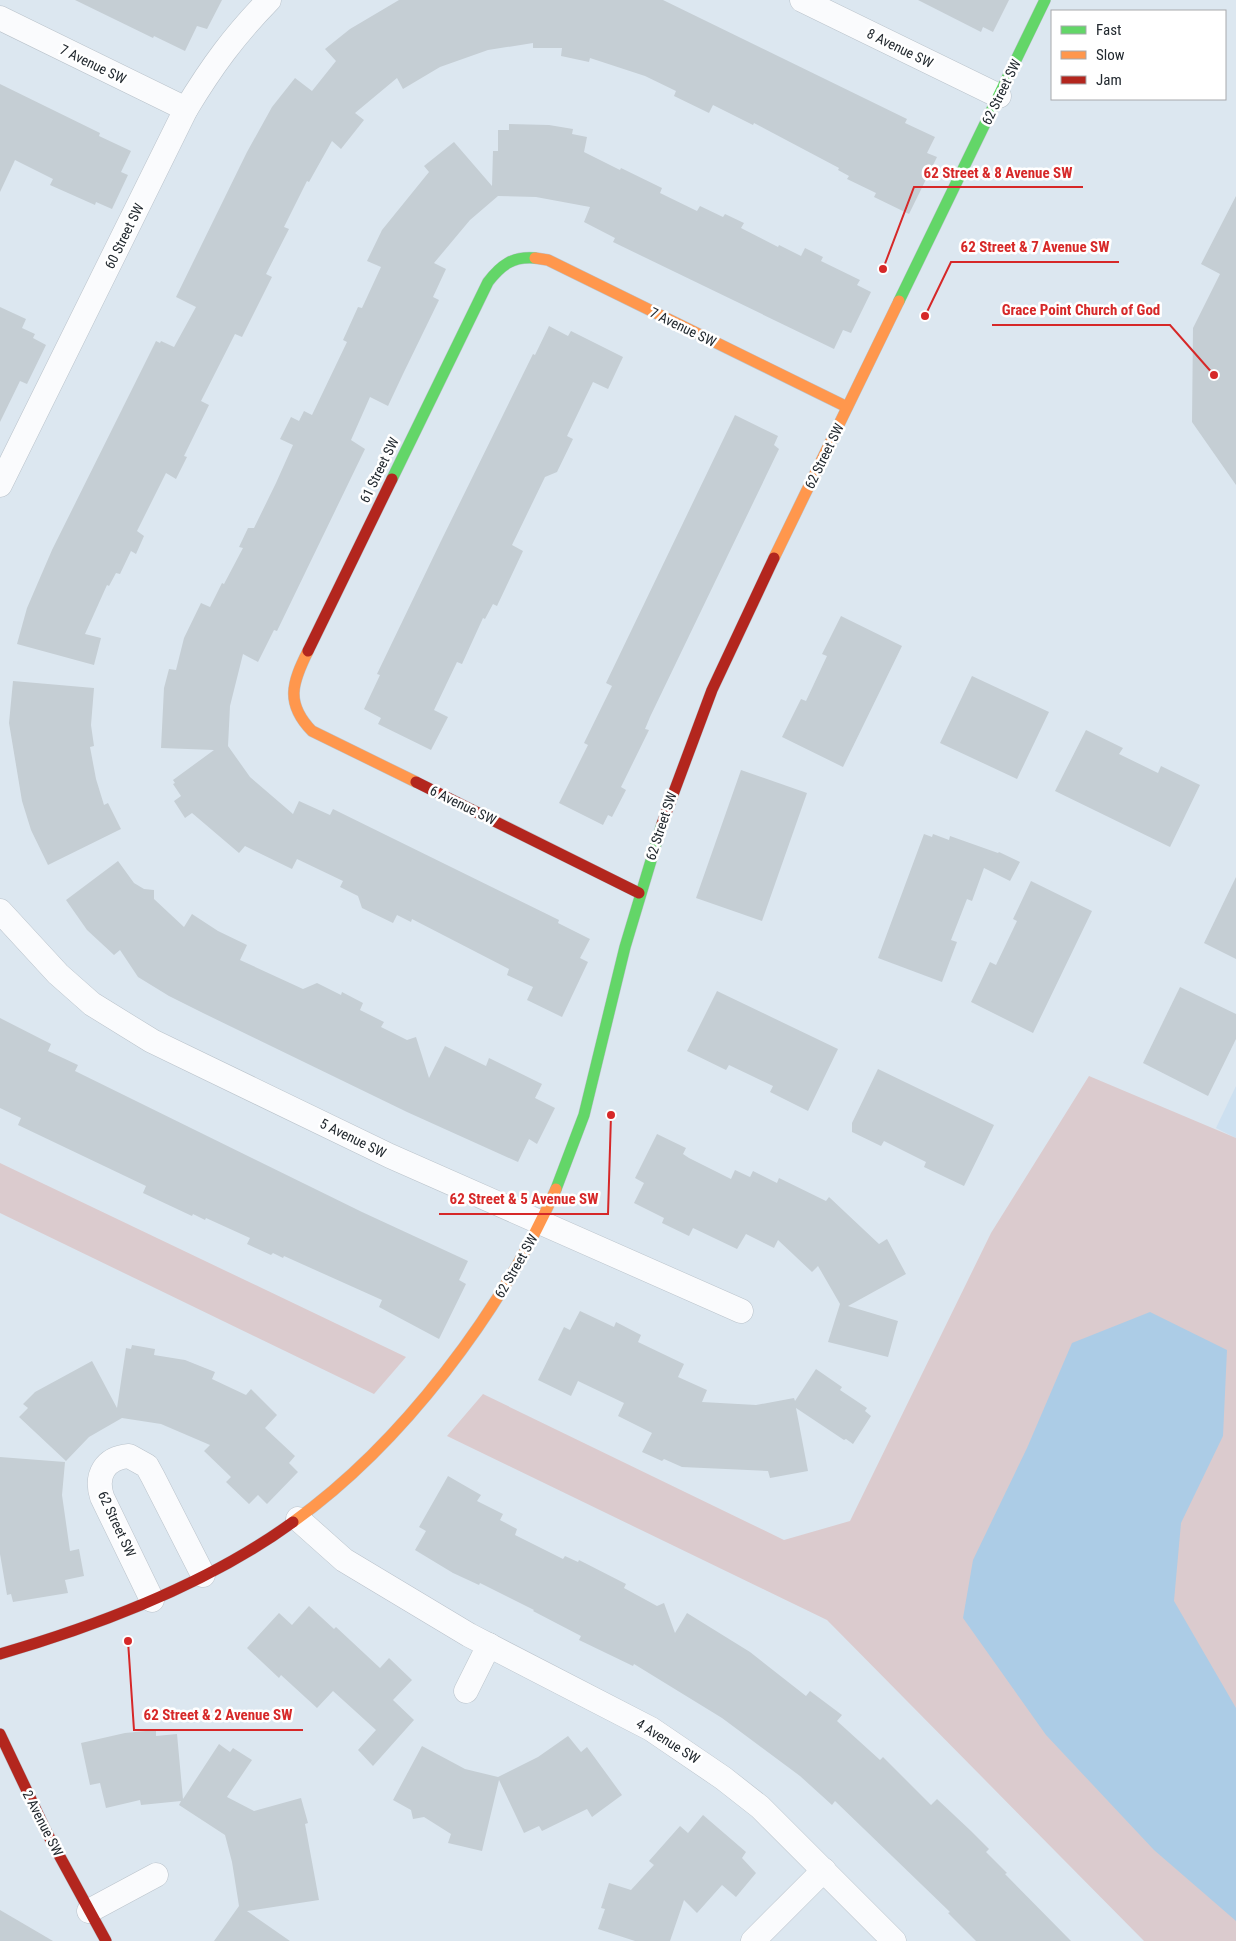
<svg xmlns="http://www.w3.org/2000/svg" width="1236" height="1941" font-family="'Roboto Condensed',sans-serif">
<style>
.built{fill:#cde0f0}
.green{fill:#dbcbce}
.water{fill:#accce6}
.building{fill:#c5ced4}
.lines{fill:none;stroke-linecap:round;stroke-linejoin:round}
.street-casing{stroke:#bac3cb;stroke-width:25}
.fast-casing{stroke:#bac3cb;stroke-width:12}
.slow-casing{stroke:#bac3cb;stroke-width:12}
.jam-casing{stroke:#bac3cb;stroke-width:12}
.street{stroke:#fafbfd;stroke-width:24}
.fast{stroke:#63d668;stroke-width:11}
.slow{stroke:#ff974d;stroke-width:11}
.jam{stroke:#b3261e;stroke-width:11}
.labels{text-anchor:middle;stroke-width:5;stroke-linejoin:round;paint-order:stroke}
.street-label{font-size:14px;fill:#22292f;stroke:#fff}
.leader{fill:none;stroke:#d62828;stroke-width:2}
.callout-dot{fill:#d62828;stroke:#fff;stroke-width:2}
.callout-label{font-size:15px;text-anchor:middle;font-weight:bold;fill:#d62828;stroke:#fff;stroke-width:5;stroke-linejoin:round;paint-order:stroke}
</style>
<rect width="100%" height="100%" fill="#dce7f0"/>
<path class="built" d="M1236 1086V1138L1216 1128Z"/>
<g class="green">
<path d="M1089 1076 1236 1138V1941H1144L827 1620 447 1436 483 1394 784 1540 850 1521 991 1233Z"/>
<path d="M0 1163 406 1357 374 1394 0 1213Z"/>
</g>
<path class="water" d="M1150 1312 1227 1350 1223 1436 1181 1523 1174 1601 1236 1708V1921L1154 1850 1046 1735 963 1618 973 1560 1027 1448 1072 1343Z"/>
<g class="building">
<path d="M75 0H222L207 29 197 26 185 51 154 36 153 38Z"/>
<path d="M399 0H663L907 119 905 123 935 137 927 153 937 157 909 214 874 197 876 193 847 179 849 176 838 170 839 168 754 123 753 125 713 105 709 113 674 96 676 91 645 76 590 58 589 62 561 56 562 48H533V43L488 50 440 67 403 89 397 78 355 113 364 120 341 149 332 141 309 182 307 181 284 227 289 229 266 274 272 277 242 337 235 334 201 401 209 405 184 456 187 457 176 479 166 473 137 531 144 536 136 554 131 551 120 574 116 573 109 586 107 585 85 634 101 638 94 665 17 644 27 608 52 550 156 341 160 343 161 341 174 347 196 307 176 297 247 152 272 107 295 78 312 91 336 61 325 49 350 29Z"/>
<path d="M918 0H1009L993 32 983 27 981 32Z"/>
<path d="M0 84 100 133 99 136 131 151 121 172 128 175 112 209 96 202 95 205 50 185 53 179 15 160 0 192Z"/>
<path d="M509 124 549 125 573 129 572 134 587 137 584 152 620 170 621 168 662 188 660 193 697 211 700 206 723 217 725 214 744 223 741 228 778 247 779 245 801 256 805 248 823 257 821 261 860 280 857 285 871 292 851 333 843 330 834 349 613 242 615 238 584 222 590 207 536 197 498 196 470 220 434 263 446 269 433 297 439 300 403 374 388 406 370 397 351 440 365 449 277 631 274 630 258 662 243 654 230 706 228 746 250 777 293 814 299 801 330 815 333 809 559 920 558 923 590 939 580 958 588 962 562 1017 527 1000 533 987 507 975 509 969 412 919 411 922 397 915 393 923 362 908 358 896 340 887 343 881 297 859 292 869 245 846 239 853 192 813 185 818 174 801 181 796 173 784 175 783 173 780 214 750 161 748 164 688 169 669 176 670 184 638 201 603 210 607 222 583 224 584 243 548 239 547 248 528H254L276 483 293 445 280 439 291 417 299 421 304 411 312 415 347 342 343 340 358 307 362 308 381 267 367 261 382 230 429 172 424 166 454 142 492 186 493 151H498V130H509Z"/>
<path d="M1236 196V485L1192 422 1193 328 1220 274 1201 264Z"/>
<path d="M0 307 26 319 22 328 35 334 33 338 46 345 27 384 20 381 0 422Z"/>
<path d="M549 326 568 336 571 331 623 357 608 389 593 382 567 436 573 439 557 472 545 477 512 545 523 551 497 606 493 604 485 619 483 618 462 664 457 662 434 710 448 717 431 750 378 724 381 718 364 709 380 675 377 674 441 541 533 354 535 355Z"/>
<path d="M735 415 778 436 774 445 779 449 650 717 645 729 649 730 621 787 626 790 612 817 608 815 603 825 559 803 588 745 584 743 612 686 606 683Z"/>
<path d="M841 616 902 646 843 767 782 737 801 699 806 701 827 656 822 654Z"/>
<path d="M972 676 1049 712 1017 779 940 743Z"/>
<path d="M13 681 94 688 91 725 94 746 90 747 96 779 104 805 108 803 121 829 48 865 31 830 22 801 9 723Z"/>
<path d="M1086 730 1123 748 1119 754 1158 773 1161 766 1200 785 1170 847 1055 791Z"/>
<path d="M741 770 807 793 762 921 696 898Z"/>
<path d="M924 834 932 837 933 834 949 840 950 836 998 853 999 852 1020 862 1010 881 984 868 972 901 967 899 951 940 957 942 942 982 878 958Z"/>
<path d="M118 861 134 883 144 889 154 890V899L184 927 192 914 218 931 247 945 240 960 303 989 317 983 341 995 342 992 363 1003 360 1010 384 1022 381 1027 407 1040 416 1037 429 1078 445 1046 486 1066 489 1058 542 1084 535 1098 555 1108 537 1144 529 1139 518 1162 407 1112 203 1013 169 996 138 977 120 950 114 955 87 930 66 900Z"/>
<path d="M1236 877V959L1204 943Z"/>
<path d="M1031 881 1092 911 1033 1033 971 1002 990 962 996 965 1017 921 1013 919Z"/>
<path d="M1180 987 1236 1014V1039L1208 1096 1143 1063Z"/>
<path d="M717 991 838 1049 808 1111 770 1092 773 1086 729 1065 726 1070 687 1051Z"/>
<path d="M0 1018 51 1044 48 1051 78 1065 75 1071 362 1212 468 1261 459 1280 466 1284 439 1339 379 1307 382 1300 284 1256 283 1258 273 1253 271 1255 247 1244 250 1238 206 1218 205 1220 193 1214 192 1216 143 1193 146 1186 18 1125 21 1118 0 1108Z"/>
<path d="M878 1069 994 1125 964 1186 924 1167 926 1162 884 1141 881 1146 852 1132V1123Z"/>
<path d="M657 1134 686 1148 683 1154 689 1158 731 1179 735 1170 750 1177 753 1171 777 1183 779 1178 826 1201 829 1197 879 1244 887 1239 906 1274 848 1306 898 1321 888 1357 828 1342 840 1304 818 1266 812 1272 778 1240 774 1248 746 1234 737 1249 693 1228 689 1236 662 1223 664 1218 634 1203 644 1183 635 1178Z"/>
<path d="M580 1311 614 1327 616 1322 641 1335 638 1342 684 1364 678 1377 707 1390 702 1402 756 1405 794 1398 795 1401 816 1369 842 1387 840 1390 867 1408 865 1411 871 1416 853 1444 846 1439 844 1440 796 1408 808 1471 770 1478 768 1471 682 1467 664 1459 662 1461 642 1452 652 1433 618 1416 624 1403 578 1381 571 1396 538 1380 564 1327 570 1330Z"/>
<path d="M132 1345 155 1349 154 1355 185 1360 215 1372 212 1379 246 1395 251 1389 277 1415 265 1428 295 1456 289 1463 298 1472 267 1504 258 1495 249 1504 226 1482 231 1477 204 1451 210 1445 161 1424 122 1418 89 1437 66 1461 19 1417 28 1408 23 1404 35 1392 92 1361 117 1408 126 1348 131 1349Z"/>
<path d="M0 1457 65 1462 62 1495 70 1551 79 1549 84 1576 65 1580 68 1593 13 1602 11 1594 7 1595 0 1554Z"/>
<path d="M448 1476 481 1495 477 1501 503 1514 500 1520 517 1529 515 1535 563 1559 565 1556 578 1562 579 1560 626 1584 624 1588 657 1606 664 1603 675 1633 687 1613 750 1652 806 1696 810 1691 842 1715 837 1721 880 1760 883 1757 931 1805 937 1799 971 1831 989 1849 986 1852 1007 1873 1005 1874 1071 1941H976L948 1913 950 1912 835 1801 832 1805 800 1776 722 1718 634 1664 633 1666 579 1640 581 1636 533 1611 534 1610 480 1583 479 1585 453 1573 415 1550 426 1531 419 1527Z"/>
<path d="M309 1606 334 1629 336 1627 380 1668 389 1658 412 1680 393 1700 414 1720 373 1766 358 1750 376 1730 333 1691 317 1708 281 1675 279 1678 247 1648 279 1613 292 1625Z"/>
<path d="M156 1730V1736L177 1734 183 1799 219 1744 230 1752 233 1748 252 1760 227 1797 254 1811 301 1798 308 1823 305 1824 319 1900 247 1911 290 1941H214L239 1906 232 1862 225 1835 179 1805 181 1801 141 1805 140 1800 106 1808 100 1783 90 1785 81 1743 125 1733Z"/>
<path d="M568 1736 581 1752 587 1747 622 1795 592 1817 587 1809 542 1831 539 1826 524 1833 499 1780 482 1851 448 1843 451 1834 424 1817 413 1819 411 1810 393 1800 422 1746 465 1769 498 1777 538 1757Z"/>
<path d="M703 1815 746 1852 742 1858 756 1873 736 1897 722 1885 697 1913 684 1900 670 1941H635L598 1929 605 1909 601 1908 609 1883 631 1890 654 1865 649 1861 680 1826 688 1833Z"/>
<path d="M0 1910 53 1941H0Z"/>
</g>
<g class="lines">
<defs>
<g id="street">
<path d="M802 0 999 96"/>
<path d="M0 18 186 109"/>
<path d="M0 485 186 109C212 66 234 36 269 0"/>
<path d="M0 911 58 974 92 1004 152 1041 390 1156 741 1311"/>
<path d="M298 1519 344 1560 469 1635 651 1729 723 1778 760 1807 894 1941"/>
<path d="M152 1600 102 1497C95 1475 105 1458 129 1456L147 1466 153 1477 203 1575"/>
<path d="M466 1691 489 1645"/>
<path d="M89 1911 156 1875"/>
<path d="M753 1941 824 1870"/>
</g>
<g id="fast">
<path d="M899 301 1045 0"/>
<path d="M392 479 488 282C501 265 513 256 535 258"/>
<path d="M556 1189 584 1115 625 947 662 824"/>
</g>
<g id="slow">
<path d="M535 258 548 260 847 407"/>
<path d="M774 558 899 301"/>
<path d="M308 651C292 683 285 703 312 731L416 782"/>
<path d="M293 1522C403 1443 501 1312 556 1189"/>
</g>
<g id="jam">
<path d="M308 651 392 479"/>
<path d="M416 782 639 893"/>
<path d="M662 824 712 690 774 558"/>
<path d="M0 1654C100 1625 208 1584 293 1522"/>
<path d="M0 1734 47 1833 106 1941"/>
</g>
</defs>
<use href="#street" class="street-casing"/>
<use href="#fast" class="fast-casing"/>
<use href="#slow" class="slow-casing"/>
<use href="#jam" class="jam-casing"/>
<use href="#street" class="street"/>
<use href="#fast" class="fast"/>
<use href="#slow" class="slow"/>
<use href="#jam" class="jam"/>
</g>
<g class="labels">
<g class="street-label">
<text transform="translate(900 48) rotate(26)" y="5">8 Avenue SW</text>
<text transform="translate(93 64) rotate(26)" y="5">7 Avenue SW</text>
<text transform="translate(1001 92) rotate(-64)" y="5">62 Street SW</text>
<text transform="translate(124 236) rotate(-64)" y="5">60 Street SW</text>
<text transform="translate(683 327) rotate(26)" y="5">7 Avenue SW</text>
<text transform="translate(824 456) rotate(-64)" y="5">62 Street SW</text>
<text transform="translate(379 470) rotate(-64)" y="5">61 Street SW</text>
<text transform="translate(463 805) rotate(26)" y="5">6 Avenue SW</text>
<text transform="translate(661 826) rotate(-72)" y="5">62 Street SW</text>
<text transform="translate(353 1138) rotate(26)" y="5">5 Avenue SW</text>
<text transform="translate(516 1266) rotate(-60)" y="5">62 Street SW</text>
<text transform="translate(117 1524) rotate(65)" y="5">62 Street SW</text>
<text transform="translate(668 1741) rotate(32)" y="5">4 Avenue SW</text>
<text transform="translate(43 1823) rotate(63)" y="5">2 Avenue SW</text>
</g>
</g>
<path class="leader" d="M883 269L914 187H1083M925 316L951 262H1119M1214 375L1170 325H992M611 1115L608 1214H439M128 1641L134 1730H303"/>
<g class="callout-dot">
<circle cx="883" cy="269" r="5"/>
<circle cx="925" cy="316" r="5"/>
<circle cx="1214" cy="375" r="5"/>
<circle cx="611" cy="1115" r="5"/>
<circle cx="128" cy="1641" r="5"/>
</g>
<g class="callout-label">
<text x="998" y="178">62 Street &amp; 8 Avenue SW</text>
<text x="1035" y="252">62 Street &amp; 7 Avenue SW</text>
<text x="1081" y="315">Grace Point Church of God</text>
<text x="524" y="1204">62 Street &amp; 5 Avenue SW</text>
<text x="218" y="1720">62 Street &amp; 2 Avenue SW</text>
</g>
<rect x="1051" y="10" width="175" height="90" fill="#ffffff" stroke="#a7a9ac"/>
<rect x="1061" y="26" width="25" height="8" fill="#63d668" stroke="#a7a9ac"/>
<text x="1096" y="35" font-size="15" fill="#22292f">Fast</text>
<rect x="1061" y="51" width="25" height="8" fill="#ff974d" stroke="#a7a9ac"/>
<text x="1096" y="60" font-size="15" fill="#22292f">Slow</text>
<rect x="1061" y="76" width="25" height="8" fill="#b3261e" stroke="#a7a9ac"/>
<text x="1096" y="85" font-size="15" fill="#22292f">Jam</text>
</svg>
